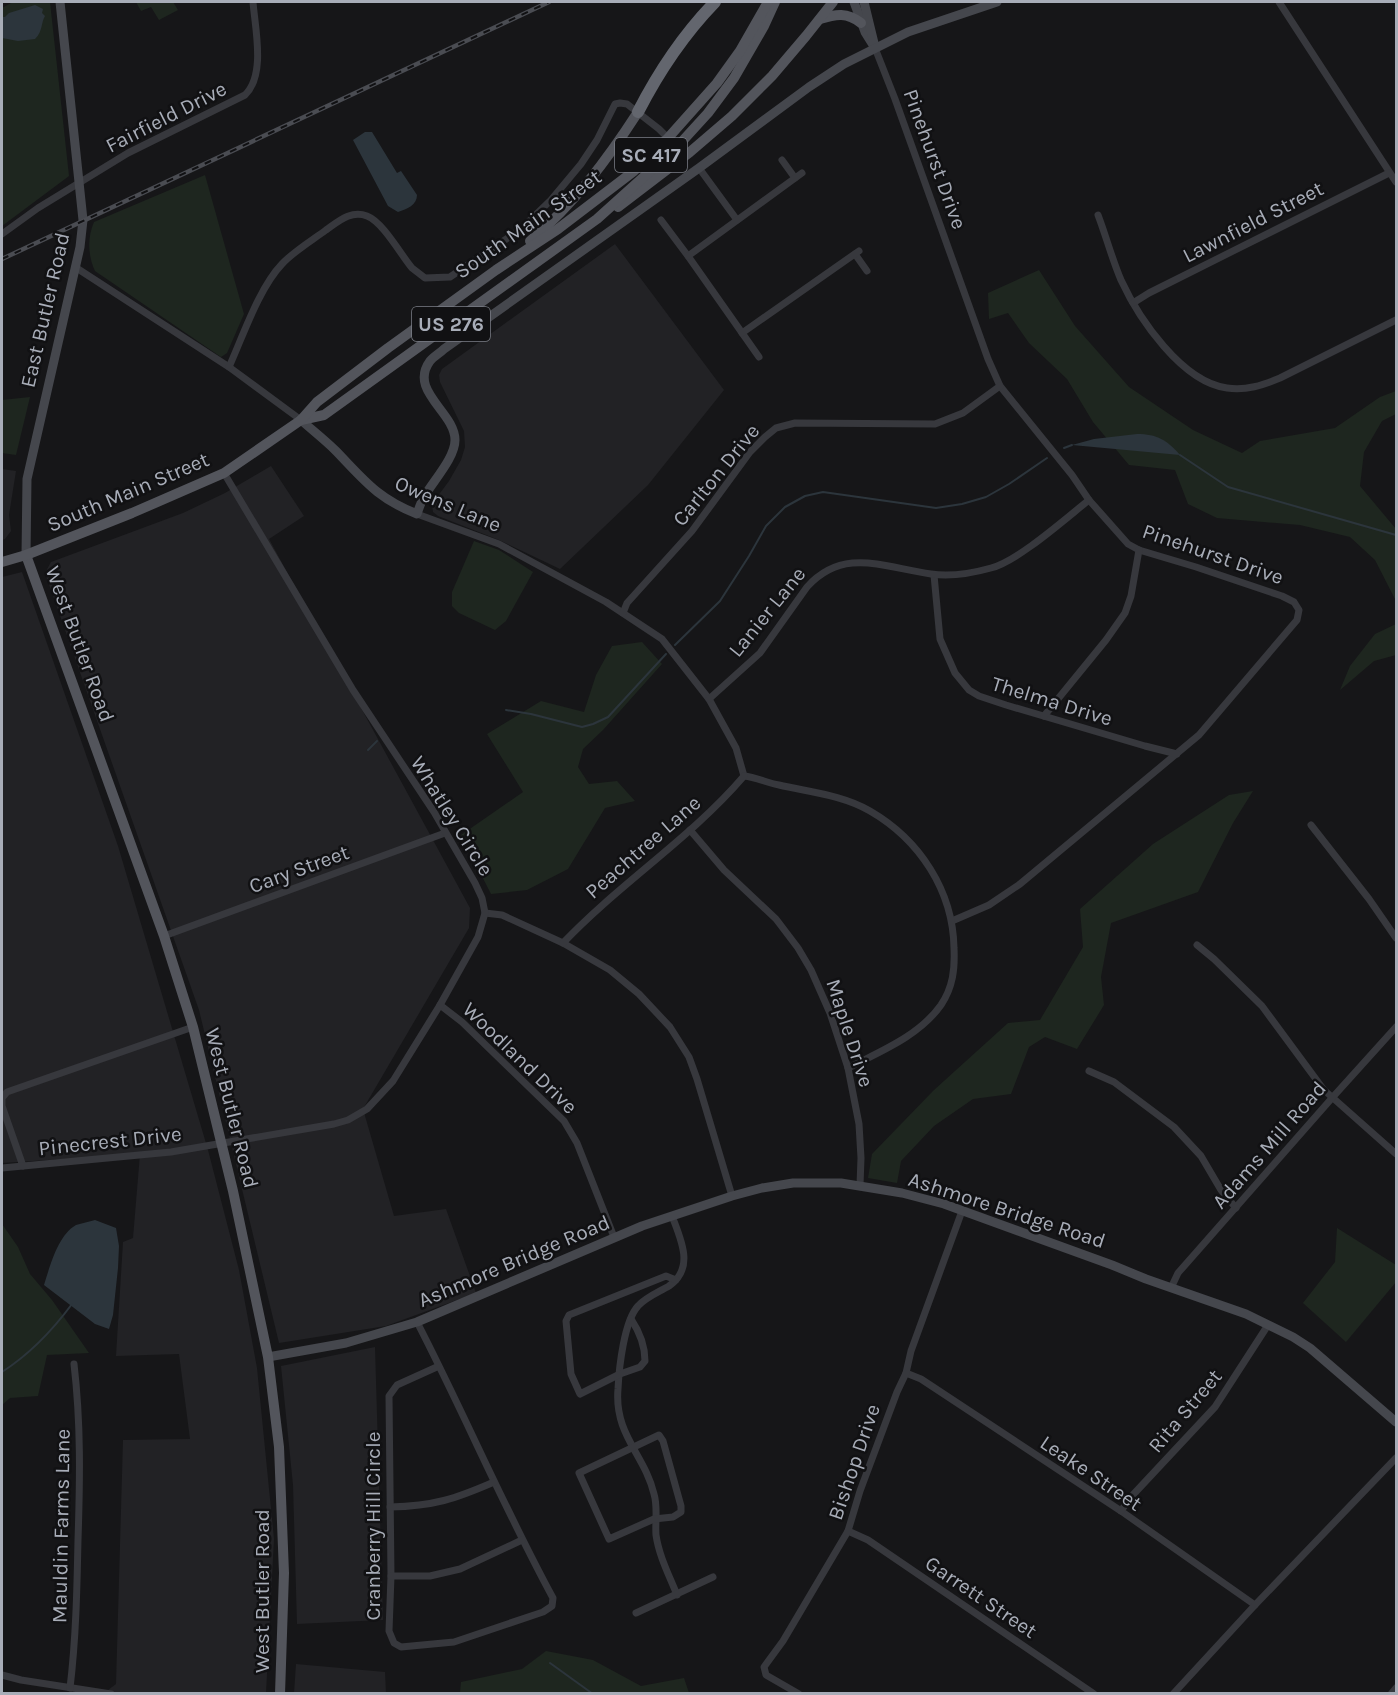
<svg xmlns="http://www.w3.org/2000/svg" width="1398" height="1695" font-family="Karla,sans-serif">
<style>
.built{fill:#222225}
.green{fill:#1e261f}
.water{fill:#2c353c}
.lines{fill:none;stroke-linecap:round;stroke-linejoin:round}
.stream{stroke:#2c353c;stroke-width:2}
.street{stroke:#37383d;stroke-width:7}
.secondary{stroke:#45474d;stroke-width:9}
.primary{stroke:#53555c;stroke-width:10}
.highway{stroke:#63666e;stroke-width:12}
.rail-casing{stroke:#4a4c52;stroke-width:4.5}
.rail{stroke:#111113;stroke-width:2;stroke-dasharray:7;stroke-linecap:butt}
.labels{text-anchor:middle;stroke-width:5;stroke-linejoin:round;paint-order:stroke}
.shield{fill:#111113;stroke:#7b7e86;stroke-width:1.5}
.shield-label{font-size:20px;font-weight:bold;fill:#a8adb8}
.street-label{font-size:21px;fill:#a8adb8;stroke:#111113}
</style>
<rect width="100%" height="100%" fill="#161618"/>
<g class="built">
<path d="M615 244 724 390 648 485 560 569 499 540 438 516 433 512 432 504 449 481 461 460 465 447 464 431 440 382 439 375 442 369Z"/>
<path d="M271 466 304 516 269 539 470 908 469 928 363 1109 394 1216 446 1209 476 1293 386 1326 279 1343 199 1010 45 573 51 562 183 513 225 493Z"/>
<path d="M2 469 16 471 9 515 11 531 5 539 2 540Z"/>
<path d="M22 572 118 846 208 1150 239 1270 257 1368 274 1539 266 1693H104L116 1684 123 1440 190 1439 179 1354 116 1356 123 1242 133 1238 140 1154 2 1163V577Z"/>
<path d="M375 1347 383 1620 297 1624 293 1485 281 1366Z"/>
<path d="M296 1664 385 1672 386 1693H294Z"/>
</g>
<g class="green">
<path d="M13 2H50L69 176 2 226V8Z"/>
<path d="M136 2H173L178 10 159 20 151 7 141 11Z"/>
<path d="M205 175 244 314 227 353 221 357 95 271C88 256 87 238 94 222Z"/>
<path d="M1039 270 1075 326 1129 387 1193 430 1242 453 1260 441 1335 428 1380 397 1396 391V414L1382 421 1364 452 1360 486 1396 529V601L1375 560 1350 537 1300 525 1217 518 1188 504 1175 470 1129 465 1093 422 1067 379 1029 343 1008 313 989 319 988 293Z"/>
<path d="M30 397 16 455 2 453V400Z"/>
<path d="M474 541 499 550 533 572 506 621 495 630 459 613 452 606V592Z"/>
<path d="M1396 624V655L1374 661 1340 690 1350 666 1375 634Z"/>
<path d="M642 642 662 664 603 730 583 749 578 767 589 784 617 781 635 801 605 808 568 869 527 890 491 894 461 835 523 792 487 734 541 701 584 712 596 675 612 646Z"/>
<path d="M1253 791 1233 823 1198 892 1111 923 1101 977 1104 1005 1077 1049 1045 1037 1029 1047 1011 1094 973 1099 934 1126 901 1161 897 1183 868 1178 872 1154 934 1090 1008 1023 1040 1020 1083 947 1080 909 1153 844 1229 795Z"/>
<path d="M2 1224 18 1247 30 1274 52 1300 89 1353 47 1355 38 1396 10 1398 2 1405Z"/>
<path d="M1337 1228 1396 1265V1282L1346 1342 1303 1303 1335 1262Z"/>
<path d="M546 1651 593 1660 641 1686 684 1678 689 1693H460L461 1682 522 1669Z"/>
</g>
<g class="water">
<path d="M35 5 43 9 42 13 45 16C41 22 43 31 35 39L18 41 2 38V17H5L9 13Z"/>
<path d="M365 132H372L397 173 401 171 417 195C417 205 407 209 398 212L388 206 353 140Z"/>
<path d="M1137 434C1157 434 1167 440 1180 455L1072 445 1094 439Z"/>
<path d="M95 1220 116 1228 119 1246 118 1268 113 1315 109 1329 95 1324 44 1285C50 1266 58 1235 76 1225 82 1223 89 1222 95 1220Z"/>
</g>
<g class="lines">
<g class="stream">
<path d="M1064 448 1072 445"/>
<path d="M1180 455 1228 487 1396 535"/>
<path d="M675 645 720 601 749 556 766 526 785 507 805 496 823 492 936 508 962 504 986 497 1009 484 1047 458"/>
<path d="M506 710 531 714 582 727 593 724 608 717 666 654"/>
<path d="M368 750 377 741"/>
<path d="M2 1372C30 1354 52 1331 72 1304"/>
<path d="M550 1663 593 1694"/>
</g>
<g class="street">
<path d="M1279 2 1396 182"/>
<path d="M875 48 895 99 988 359 1000 386 1072 475 1089 500 1128 544 1139 550 1196 567 1282 596 1294 602 1299 610 1297 620 1199 735 1020 884 989 905 952 921"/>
<path d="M782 160 795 178"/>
<path d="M699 168 737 220"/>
<path d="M1098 215C1106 236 1112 259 1121 280 1139 319 1182 382 1227 388 1246 391 1263 385 1280 378L1396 320"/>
<path d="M661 220 688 256 759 357"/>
<path d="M2 234 38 208 128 153 245 95C266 75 255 28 253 2"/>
<path d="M855 254 867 271"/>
<path d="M688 256 802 173"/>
<path d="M75 267 229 367 301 420"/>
<path d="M1133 303 1149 293 1389 173"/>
<path d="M742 333 859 251"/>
<path d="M229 367C243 336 259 288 282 264 294 251 311 241 326 230 339 221 351 210 367 216 383 222 401 255 412 268L425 278 450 277 521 229 551 200 581 164 597 140 615 104 620 103 627 104 659 129 677 147"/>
<path d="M417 514 499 544 606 602 662 639 709 699 736 748 744 776"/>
<path d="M934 575 940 639 955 673 969 690 979 696 1006 705 1145 746 1177 754"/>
<path d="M623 613 627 603 692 531 750 452 765 437 776 428 795 423 935 424 963 413 1000 386"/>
<path d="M709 699 760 653 807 587C844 546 885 568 931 574 950 577 973 573 991 568 1018 561 1065 519 1089 500"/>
<path d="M1044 716 1106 640 1125 613 1131 596 1139 550"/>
<path d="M744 776C756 777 767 783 779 785 809 792 843 795 870 811 920 840 953 891 954 948 955 969 953 987 941 1005 919 1036 881 1051 848 1068"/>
<path d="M1311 825 1369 899 1396 938"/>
<path d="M690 830 724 870 776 919 798 948 811 970 830 1013 848 1068 859 1124 861 1158 860 1185"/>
<path d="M485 913 502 915 563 943 610 970 639 994 670 1027 689 1057 697 1079 732 1196"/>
<path d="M164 936 445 833"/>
<path d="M563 943C620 883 691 838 744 776"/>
<path d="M1197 945 1214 959 1262 1006 1324 1090 1396 1154"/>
<path d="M440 1005 462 1022 564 1121 577 1143 614 1237"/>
<path d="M1089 1071 1114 1082 1174 1127 1201 1156 1221 1190 1236 1208"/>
<path d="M23 1166 2 1106V1098L7 1092 193 1027"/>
<path d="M2 1168 171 1152 334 1124 348 1120 367 1109 393 1081 440 1005 478 937 485 913 482 898 475 883 434 812 353 690 224 473"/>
<path d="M672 1216C681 1240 695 1268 669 1286 659 1292 646 1297 638 1306 624 1321 619 1368 618 1389 614 1435 645 1455 654 1494 658 1507 655 1522 656 1535 659 1556 669 1575 677 1595"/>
<path d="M1171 1288 1178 1273 1332 1098 1396 1027"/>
<path d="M631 1319C639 1331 645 1347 645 1361L640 1367 620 1374 580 1394 571 1374 566 1321 569 1315 666 1276 676 1280"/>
<path d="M417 1322C464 1413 504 1508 553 1598L552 1606 543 1612 454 1642 401 1647 394 1643 389 1631 391 1576 389 1396 397 1385 439 1366"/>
<path d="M906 1373 921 1379 1121 1511 1255 1605"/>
<path d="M659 1435 663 1441 681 1506V1512L673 1517 654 1519 609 1539 579 1473Z"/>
<path d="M390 1507C434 1506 455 1499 494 1482"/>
<path d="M1121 1511 1130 1498 1215 1407 1268 1325"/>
<path d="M848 1531 868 1540 1094 1694"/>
<path d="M391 1576H430L460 1569 522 1540"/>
<path d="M636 1613 713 1577"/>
<path d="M2 1675 21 1680 111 1694"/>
<path d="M70 1688C76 1638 77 1589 78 1540 80 1480 81 1424 74 1364"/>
<path d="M799 1694 766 1675 764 1667 783 1641 848 1531 860 1491 897 1392 906 1373 911 1351 962 1211"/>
<path d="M1173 1694 1255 1605 1396 1458"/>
<path d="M1391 1694 1396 1688"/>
</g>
<g class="secondary">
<path d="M854 2 865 32 875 48"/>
<path d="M864 2 874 43"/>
<path d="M301 420C312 430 325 440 336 451 364 480 378 499 417 514 419 508 421 502 424 497 433 481 455 458 455 440 455 412 408 391 430 361 433 357 440 353 444 349L699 168 809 87 844 64 908 32 997 2"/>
<path d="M26 555 27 479 80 247 83 220 60 2"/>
<path d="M268 1357 346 1343 417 1322 642 1226 732 1196 762 1188 793 1183H841L902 1193 944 1204 1112 1265 1146 1279 1246 1314 1293 1337 1310 1348 1396 1422"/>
</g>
<g class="primary">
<path d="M820 19C836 14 847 12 861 23"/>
<path d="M618 207 690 152 732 116 772 76 806 36 833 2"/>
<path d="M530 241C574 204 607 160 638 112"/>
<path d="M301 420 324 415 597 219 677 147 708 113 734 78 764 26 775 2"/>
<path d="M26 555 164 936 193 1027 233 1191 268 1357 279 1447 284 1573 280 1694"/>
<path d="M2 562 26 555 132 513 224 473 301 420 317 402 388 348 496 270 558 229 634 171 668 138 717 83 740 51 768 2"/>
</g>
<path class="highway" d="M638 112C659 71 683 35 715 2"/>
<defs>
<path id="rail" d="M2 259 549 2"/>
</defs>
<use href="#rail" class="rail-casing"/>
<use href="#rail" class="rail"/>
</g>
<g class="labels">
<g class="shield">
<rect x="615" y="138" width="72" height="34" rx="4.5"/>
<rect x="412" y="307" width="78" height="34" rx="4.5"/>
</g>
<g class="shield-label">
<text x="651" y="162">SC 417</text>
<text x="451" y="331">US 276</text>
</g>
<g class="street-label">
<text transform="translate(166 117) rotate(-27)" y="7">Fairfield Drive</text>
<text transform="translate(935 159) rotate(70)" y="7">Pinehurst Drive</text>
<text transform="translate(1253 222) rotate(-27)" y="7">Lawnfield Street</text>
<text transform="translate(528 224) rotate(-35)" y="7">South Main Street</text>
<text transform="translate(45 310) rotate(-77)" y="7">East Butler Road</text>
<text transform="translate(716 475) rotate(-51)" y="7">Carlton Drive</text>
<text transform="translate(128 492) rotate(-23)" y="7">South Main Street</text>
<text transform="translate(448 504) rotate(23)" y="7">Owens Lane</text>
<text transform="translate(1213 554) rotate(19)" y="7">Pinehurst Drive</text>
<text transform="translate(767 612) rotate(-51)" y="7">Lanier Lane</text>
<text transform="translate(80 644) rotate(70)" y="7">West Butler Road</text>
<text transform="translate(1052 701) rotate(17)" y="7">Thelma Drive</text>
<text transform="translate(452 816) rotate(58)" y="7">Whatley Circle</text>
<text transform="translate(643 847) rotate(-41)" y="7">Peachtree Lane</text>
<text transform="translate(299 869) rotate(-20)" y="7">Cary Street</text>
<text transform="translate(850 1033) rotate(72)" y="7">Maple Drive</text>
<text transform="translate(520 1058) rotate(44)" y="7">Woodland Drive</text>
<text transform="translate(232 1108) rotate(76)" y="7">West Butler Road</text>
<text transform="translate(110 1141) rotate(-6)" y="7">Pinecrest Drive</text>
<text transform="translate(1269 1145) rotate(-49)" y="7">Adams Mill Road</text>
<text transform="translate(1007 1210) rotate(18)" y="7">Ashmore Bridge Road</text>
<text transform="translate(514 1261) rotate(-23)" y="7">Ashmore Bridge Road</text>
<text transform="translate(1185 1411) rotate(-50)" y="7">Rita Street</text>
<text transform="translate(854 1462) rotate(-71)" y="7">Bishop Drive</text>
<text transform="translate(1091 1473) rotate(34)" y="7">Leake Street</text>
<text transform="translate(61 1526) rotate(-89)" y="7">Mauldin Farms Lane</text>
<text transform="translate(373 1526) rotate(-90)" y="7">Cranberry Hill Circle</text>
<text transform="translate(262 1591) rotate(-90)" y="7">West Butler Road</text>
<text transform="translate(981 1597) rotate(34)" y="7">Garrett Street</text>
</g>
</g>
<rect width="1398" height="1695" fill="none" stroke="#a8adb8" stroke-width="6"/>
</svg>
